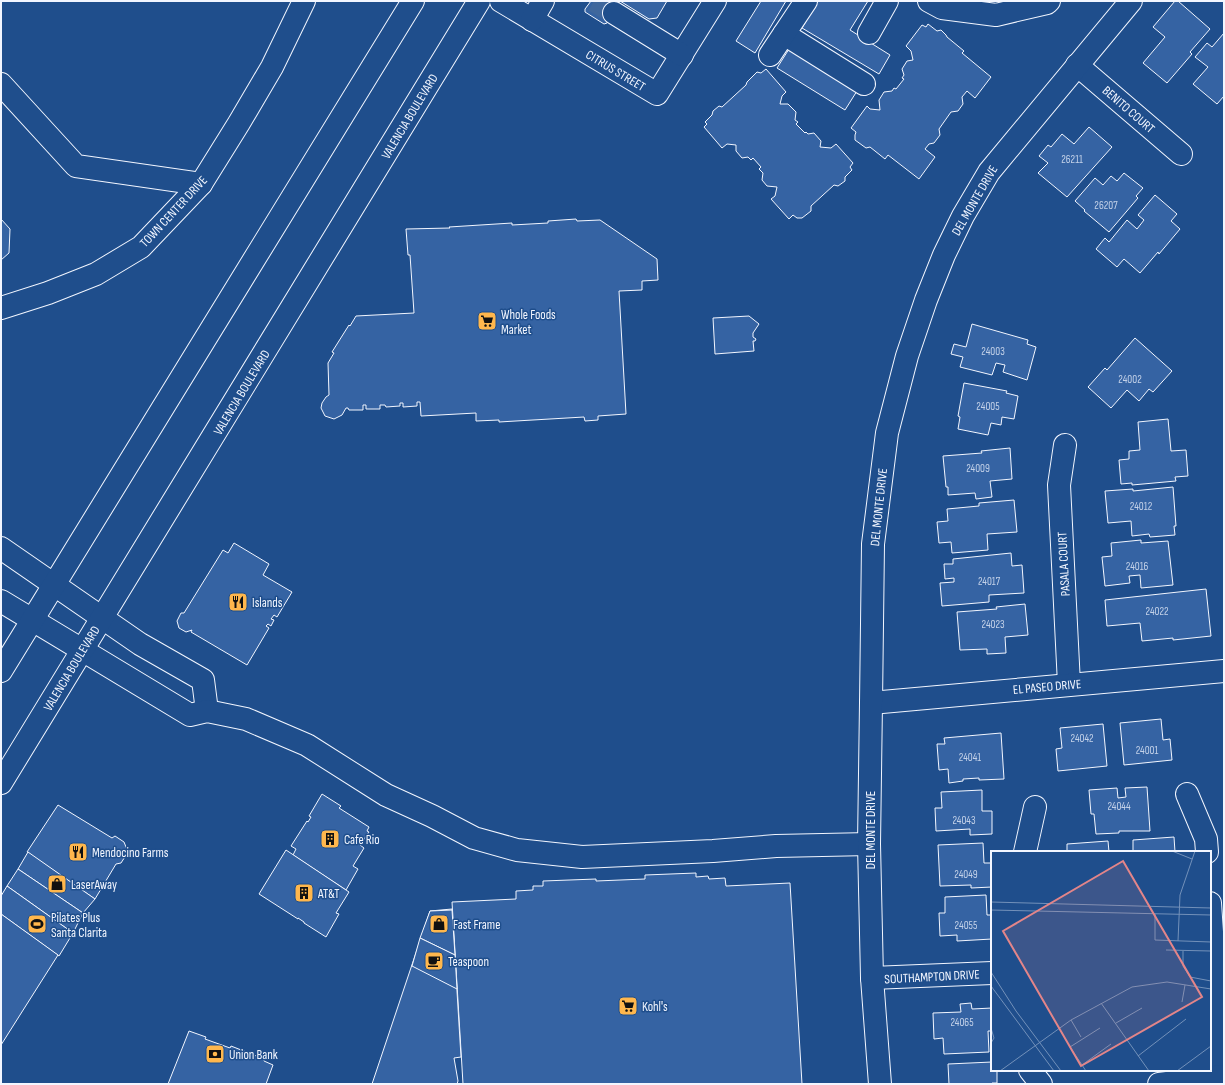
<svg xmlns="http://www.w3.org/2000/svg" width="1225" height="1085" font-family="'Sofia Sans Condensed',sans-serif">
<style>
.building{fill:#3563a3;stroke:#f2f6ff}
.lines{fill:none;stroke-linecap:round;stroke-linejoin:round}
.minor-tunnel{stroke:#3f679d;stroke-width:22;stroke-dasharray:22 11;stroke-linecap:butt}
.minor-casing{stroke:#f2f6ff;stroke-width:24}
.major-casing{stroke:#f2f6ff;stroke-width:24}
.minor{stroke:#1f4e8c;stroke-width:22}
.major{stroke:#1f4e8c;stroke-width:22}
.labels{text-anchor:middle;stroke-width:3;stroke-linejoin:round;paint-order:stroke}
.number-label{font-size:11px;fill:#c3d1e8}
.street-label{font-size:13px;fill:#f2f6ff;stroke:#1f4e8c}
.poi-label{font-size:13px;fill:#f2f6ff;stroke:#1f4e8c;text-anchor:start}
.inset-road{fill:none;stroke:#7391ba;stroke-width:1}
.view{fill:#e38589;fill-opacity:0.15;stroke:#e38589;stroke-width:2}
.inset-edge{fill:none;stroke:#f2f6ff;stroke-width:2}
</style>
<rect width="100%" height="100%" fill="#1f4e8c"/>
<g class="building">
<path d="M591 1H667L657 18 649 19 620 1 607 23 604 24 585 12V9Z"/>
<path d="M761 1H786L755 53 736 41Z"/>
<path d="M818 1H868L850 30 890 55 879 74 802 28Z"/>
<path d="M1175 1H1178L1210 29 1190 52 1192 54 1167 83 1143 63 1165 37 1153 27Z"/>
<path d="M928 24 937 31 941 30 946 35 947 37 964 51 962 53 991 77 975 98 967 91 962 97 963 104 958 111 951 112 939 129 940 135 934 143 929 144 925 149 935 157 919 179 888 155 885 159 870 147 866 148 855 140V135L856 132 851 128 867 106 870 109 880 110 879 100 884 92 892 91 894 88 896 89 904 79 902 78 904 75 902 69 907 61 913 60 911 51 906 46 922 25 926 27Z"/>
<path d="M1224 33V96L1217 104 1193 84 1208 67 1195 57 1207 43 1212 47Z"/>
<path d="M789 49 857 91 845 110 777 68Z"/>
<path d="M766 69 786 92 782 96 780 104H788L796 112 795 120 798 122 796 124 805 133 806 132 808 134 814 133 821 141 820 147 831 148 836 144 853 163 850 167 852 170 845 177V181L838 186 834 185 811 206V211L802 218H797L793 215 789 219 771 199 775 196 777 187 767 186 762 180 763 173 759 169 761 167 753 158 751 160 748 157 742 158 736 151V145L727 144 722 148 704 127 707 124 705 122 712 115 713 111 719 106 722 107 746 85 747 82 757 72 761 73Z"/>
<path d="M1089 127 1112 147 1067 197 1038 173 1048 163 1039 156 1048 145 1051 147 1062 134 1074 144Z"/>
<path d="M1124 173 1143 188 1136 196 1138 198 1109 232 1084 211 1085 210 1075 201 1095 178 1103 185 1111 176 1117 181Z"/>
<path d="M1155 195 1177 214 1171 221 1180 229 1159 254 1158 252 1140 273 1124 259 1117 267 1096 249 1105 238 1109 242 1127 220 1137 229 1144 220 1138 215Z"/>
<path d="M1 219 10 229 9 253 1 260Z"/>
<path d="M576 219 577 221 600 220 657 259 658 280 642 281V290L619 291 626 414 598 416V420L585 421 584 417 499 422V420L476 421V413L421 416 420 402H417V406L403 407V403H400V406L386 407 385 405H380V409H366V405H363V410H349L348 408H346L342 415 334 419 325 416 321 408 322 403 326 397 329 395 328 363 334 353 332 352 349 325 350 326 356 316 414 313 410 255H408L406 229 450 228 449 227 512 223V225L548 223V221Z"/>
<path d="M749 316 759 324 753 333V337L756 339 755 341H753L754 351 715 354 713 318Z"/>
<path d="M972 324 1028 340 1027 344 1036 347 1027 380 1003 372 1005 365 996 363 992 375 960 367 963 357 951 354 954 344 966 347Z"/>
<path d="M1135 338 1172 371 1153 392 1149 389 1139 401 1127 390 1111 408 1088 387 1105 368 1107 370Z"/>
<path d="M964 383 1007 391 1006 393 1018 396 1014 419 1002 417 1001 425 991 423 988 435 958 429 960 417 958 416Z"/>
<path d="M1168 419 1171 451 1186 450 1188 476 1175 477 1176 481 1132 485V483L1121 484 1119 460 1129 459V451L1140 450 1138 422Z"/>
<path d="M1010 448 1012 479 990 481 992 497 976 499 975 493 948 495V487H946L943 456 982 453 981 451Z"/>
<path d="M1173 487 1176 526H1174L1175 535 1150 537 1149 534 1132 536 1131 521 1108 523 1105 491 1133 489V491Z"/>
<path d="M1014 500 1017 532 987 534 988 550 952 553 951 542 939 543 937 522 948 521 947 509 979 506V503Z"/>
<path d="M1141 540V543L1168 541 1173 585 1141 588 1140 575 1129 576 1130 583 1105 586 1102 557 1112 556 1111 543Z"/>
<path d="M234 543 269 564 263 575 292 592 277 617 274 615 271 619 274 620 271 626 268 624 266 626 269 628 247 665 191 632 192 630 186 632 179 628 177 621 181 613H184L223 550 228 553Z"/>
<path d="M1011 553 1012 566 1022 565 1024 593 989 595V602L942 606 940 583 954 582V578L945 579 944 564H953V559Z"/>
<path d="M1206 589 1211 636 1173 640V638L1142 641 1140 623 1107 626 1105 600Z"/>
<path d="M1025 604 1028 635 1005 637 1006 653 987 654V649L960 650 957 612 997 609 996 607Z"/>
<path d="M1161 719 1163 740 1170 739 1172 760 1124 765 1120 723Z"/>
<path d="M1103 724 1107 766 1058 771 1056 749 1062 748 1060 728Z"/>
<path d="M1001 733 1004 779 979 780V778L963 779V781L949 783 948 769 939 770 937 744H945L944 738Z"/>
<path d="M1147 787 1150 831H1119V833L1096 834 1094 814H1091L1089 790 1117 788 1118 798 1126 797 1125 788Z"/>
<path d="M982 790V811H992V834L970 835V829L936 831 935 808H942L941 792Z"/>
<path d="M322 794 341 806 339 808 369 827 367 831 369 832 360 845 364 848 353 866 358 869 346 890 293 855 296 849 291 846 307 821 308 822 311 817 309 816Z"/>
<path d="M58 805 112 838 115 836 124 842 128 852 121 863 116 864 95 899 27 852Z"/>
<path d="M1174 837 1175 852H1133V840Z"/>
<path d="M1108 841 1109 852H1067V844Z"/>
<path d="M983 843 984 863H992V887L971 888V885L940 886 938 845Z"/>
<path d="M286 850 349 892 336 913 339 914 326 937 304 923V922L298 918V919L259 894Z"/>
<path d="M28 852 95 899 83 913 18 869Z"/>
<path d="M18 869 83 913 73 933 7 886Z"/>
<path d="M696 873V877L708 876 709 879 725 878 726 886 790 883 802 1084H463L452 902 516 899V891L533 890V886H543V881L596 879V881L645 879V875Z"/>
<path d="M7 886 73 933 59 956 1 914V896Z"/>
<path d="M986 895 987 915H992V939L957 941V935L940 936 939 913H945V897Z"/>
<path d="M452 909 461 1057 454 1058 458 1081 457 1084H372L430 911Z"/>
<path d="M452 910 455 955 420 938 430 911Z"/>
<path d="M1 914 58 955 1 1045Z"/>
<path d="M420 938 455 955 457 989 412 966Z"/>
<path d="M971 1003 972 1009 992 1008V1031H988L989 1052 944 1054 943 1038 934 1039 933 1013 961 1012 960 1004Z"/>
<path d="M189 1031 206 1037 205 1039 230 1048 231 1046 264 1059V1061L273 1065 266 1084H168Z"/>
<path d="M992 1062V1070H997V1083H992V1084H949L948 1064Z"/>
</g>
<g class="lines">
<path class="minor-tunnel" d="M594 1 614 13"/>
<defs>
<g id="minor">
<path d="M501 1 657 94 715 1"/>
<path d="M929 1 942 8 996 15 1047 3 1049 1"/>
<path d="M614 13 682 55"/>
<path d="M532 20 543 1"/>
<path d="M869 33 887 1"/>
<path d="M784 34 864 84"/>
<path d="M770 55 806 1"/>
<path d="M1077 65 1181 154"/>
<path d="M1 84 76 166 201 184"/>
<path d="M1 308 48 293 96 274 141 247 201 184 239 123 272 67 304 1"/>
<path d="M1065 445 1059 485 1069 684"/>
<path d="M1 548 140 644 203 680 207 711"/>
<path d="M1 601 190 715 207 711 246 719 307 745 386 795 432 816 474 838 517 850 582 857 713 851 776 846 869 844"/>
<path d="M871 703 1224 671"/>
<path d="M1187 794 1206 839 1207 852"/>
<path d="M1025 852 1035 807"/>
<path d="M1210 903 1222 1076"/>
<path d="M872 978 992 973"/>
<path d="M1030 1070 1041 1084"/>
<path d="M880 1084 872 978 869 844 871 703 873 544 887 433 907 356 926 300 944 255 963 216 989 172 1131 1"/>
<path d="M1159 1084 1224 1076"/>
</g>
<g id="major">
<path d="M1 671 413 1"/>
<path d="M1 783 479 1"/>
</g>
</defs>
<use href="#minor" class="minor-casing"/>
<use href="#major" class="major-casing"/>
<use href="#minor" class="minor"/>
<use href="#major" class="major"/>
</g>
<defs>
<symbol id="supermarket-square" viewBox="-11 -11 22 22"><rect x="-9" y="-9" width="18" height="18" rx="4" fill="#ffb74d" stroke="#1f4e8c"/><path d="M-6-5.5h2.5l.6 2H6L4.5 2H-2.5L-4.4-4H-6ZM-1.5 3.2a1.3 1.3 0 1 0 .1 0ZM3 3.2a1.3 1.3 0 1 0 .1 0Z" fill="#111"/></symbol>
<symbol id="restaurant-square" viewBox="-11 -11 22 22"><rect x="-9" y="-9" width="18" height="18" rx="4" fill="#ffb74d" stroke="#1f4e8c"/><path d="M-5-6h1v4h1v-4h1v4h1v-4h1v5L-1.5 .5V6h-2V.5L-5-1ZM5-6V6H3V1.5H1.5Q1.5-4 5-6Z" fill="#111"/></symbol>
<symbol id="building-square" viewBox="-11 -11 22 22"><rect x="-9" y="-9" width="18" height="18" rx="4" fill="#ffb74d" stroke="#1f4e8c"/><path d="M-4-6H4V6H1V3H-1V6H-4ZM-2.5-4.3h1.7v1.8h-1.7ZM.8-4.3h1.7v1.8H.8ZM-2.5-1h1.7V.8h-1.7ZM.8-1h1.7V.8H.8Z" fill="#111"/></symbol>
<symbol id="shop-square" viewBox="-11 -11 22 22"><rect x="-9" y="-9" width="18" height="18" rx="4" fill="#ffb74d" stroke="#1f4e8c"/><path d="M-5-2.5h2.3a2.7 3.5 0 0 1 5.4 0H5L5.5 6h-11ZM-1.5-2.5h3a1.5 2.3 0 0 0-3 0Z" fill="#111"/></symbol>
<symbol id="stadium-square" viewBox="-11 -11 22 22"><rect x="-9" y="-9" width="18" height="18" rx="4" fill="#ffb74d" stroke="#1f4e8c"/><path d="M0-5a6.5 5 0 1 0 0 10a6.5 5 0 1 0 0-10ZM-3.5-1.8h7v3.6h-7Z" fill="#111"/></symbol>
<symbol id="cafe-square" viewBox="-11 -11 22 22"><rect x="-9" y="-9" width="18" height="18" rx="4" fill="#ffb74d" stroke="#1f4e8c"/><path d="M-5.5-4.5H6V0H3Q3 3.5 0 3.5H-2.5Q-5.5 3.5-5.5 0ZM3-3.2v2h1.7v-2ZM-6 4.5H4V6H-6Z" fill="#111"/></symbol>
<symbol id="bank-square" viewBox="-11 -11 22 22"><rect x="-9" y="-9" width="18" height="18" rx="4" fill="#ffb74d" stroke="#1f4e8c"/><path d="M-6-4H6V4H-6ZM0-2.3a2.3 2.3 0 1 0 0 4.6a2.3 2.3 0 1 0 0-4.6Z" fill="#111"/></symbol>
</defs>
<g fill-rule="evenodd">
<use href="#supermarket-square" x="476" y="310" width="22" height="22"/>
<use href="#restaurant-square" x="227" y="591" width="22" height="22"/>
<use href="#building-square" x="319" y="828" width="22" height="22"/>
<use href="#restaurant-square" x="67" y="841" width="22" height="22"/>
<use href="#shop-square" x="46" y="873" width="22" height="22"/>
<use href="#building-square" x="293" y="882" width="22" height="22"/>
<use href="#stadium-square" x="26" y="913" width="22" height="22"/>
<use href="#shop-square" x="428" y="913" width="22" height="22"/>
<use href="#cafe-square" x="423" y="950" width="22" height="22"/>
<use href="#supermarket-square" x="617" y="995" width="22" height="22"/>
<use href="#bank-square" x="204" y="1043" width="22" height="22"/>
</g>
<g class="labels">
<g class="number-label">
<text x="1072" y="163">26211</text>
<text x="1106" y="209">26207</text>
<text x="993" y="355">24003</text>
<text x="1130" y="383">24002</text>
<text x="988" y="410">24005</text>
<text x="978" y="472">24009</text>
<text x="1141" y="510">24012</text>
<text x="1137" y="570">24016</text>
<text x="989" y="585">24017</text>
<text x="1157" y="615">24022</text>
<text x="993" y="628">24023</text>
<text x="1082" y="742">24042</text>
<text x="1147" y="754">24001</text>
<text x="970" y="761">24041</text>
<text x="1119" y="810">24044</text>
<text x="964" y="824">24043</text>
<text x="966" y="878">24049</text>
<text x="966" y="929">24055</text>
<text x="962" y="1026">24065</text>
</g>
<g class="street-label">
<text transform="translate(616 70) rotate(31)" y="5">CITRUS STREET</text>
<text transform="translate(1129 109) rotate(41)" y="5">BENITO COURT</text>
<text transform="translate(409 116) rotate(-59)" y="5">VALENCIA BOULEVARD</text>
<text transform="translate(974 200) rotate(-60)" y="5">DEL MONTE DRIVE</text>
<text transform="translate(173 211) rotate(-47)" y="5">TOWN CENTER DRIVE</text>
<text transform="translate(241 392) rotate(-59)" y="5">VALENCIA BOULEVARD</text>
<text transform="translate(878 507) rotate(-84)" y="5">DEL MONTE DRIVE</text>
<text transform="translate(1063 564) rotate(-93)" y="5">PASALA COURT</text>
<text transform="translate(71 668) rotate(-59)" y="5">VALENCIA BOULEVARD</text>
<text transform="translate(1047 686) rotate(-5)" y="5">EL PASEO DRIVE</text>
<text transform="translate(870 830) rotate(-90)" y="5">DEL MONTE DRIVE</text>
<text transform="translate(932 976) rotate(-3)" y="5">SOUTHAMPTON DRIVE</text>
</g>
<g class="poi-label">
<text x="501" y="319">Whole Foods<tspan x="501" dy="15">Market</tspan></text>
<text x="252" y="607">Islands</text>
<text x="344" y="844">Cafe Rio</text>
<text x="92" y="857">Mendocino Farms</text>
<text x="71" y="889">LaserAway</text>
<text x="318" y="898">AT&amp;T</text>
<text x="51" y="922">Pilates Plus<tspan x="51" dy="15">Santa Clarita</tspan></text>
<text x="453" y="929">Fast Frame</text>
<text x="448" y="966">Teaspoon</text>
<text x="642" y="1011">Kohl's</text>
<text x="229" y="1059">Union Bank</text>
</g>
</g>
<g transform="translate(991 851)">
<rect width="220" height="220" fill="#1f4e8c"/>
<path class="inset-road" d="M181 0 201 8M0 51 220 57M0 59 220 64M164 63V89L220 91M187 90 189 44 204 0M175 99 220 100M192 100V115L199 126 220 130M0 121 25 160 70 220M0 135 63 220M191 151 194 134M110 152 158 220M80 169 90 186M125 172 151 157M0 177 3 187 0 192M147 205 195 168M91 214 120 193M9 220 80 169 141 136 176 131 220 138M95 220 79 196 109 177M186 220 220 195"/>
<path class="view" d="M132 10 211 146 90 215 12 80Z"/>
<rect width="220" height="220" class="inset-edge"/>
</g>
<rect width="1225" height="1085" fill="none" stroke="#f2f6ff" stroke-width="4"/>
</svg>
